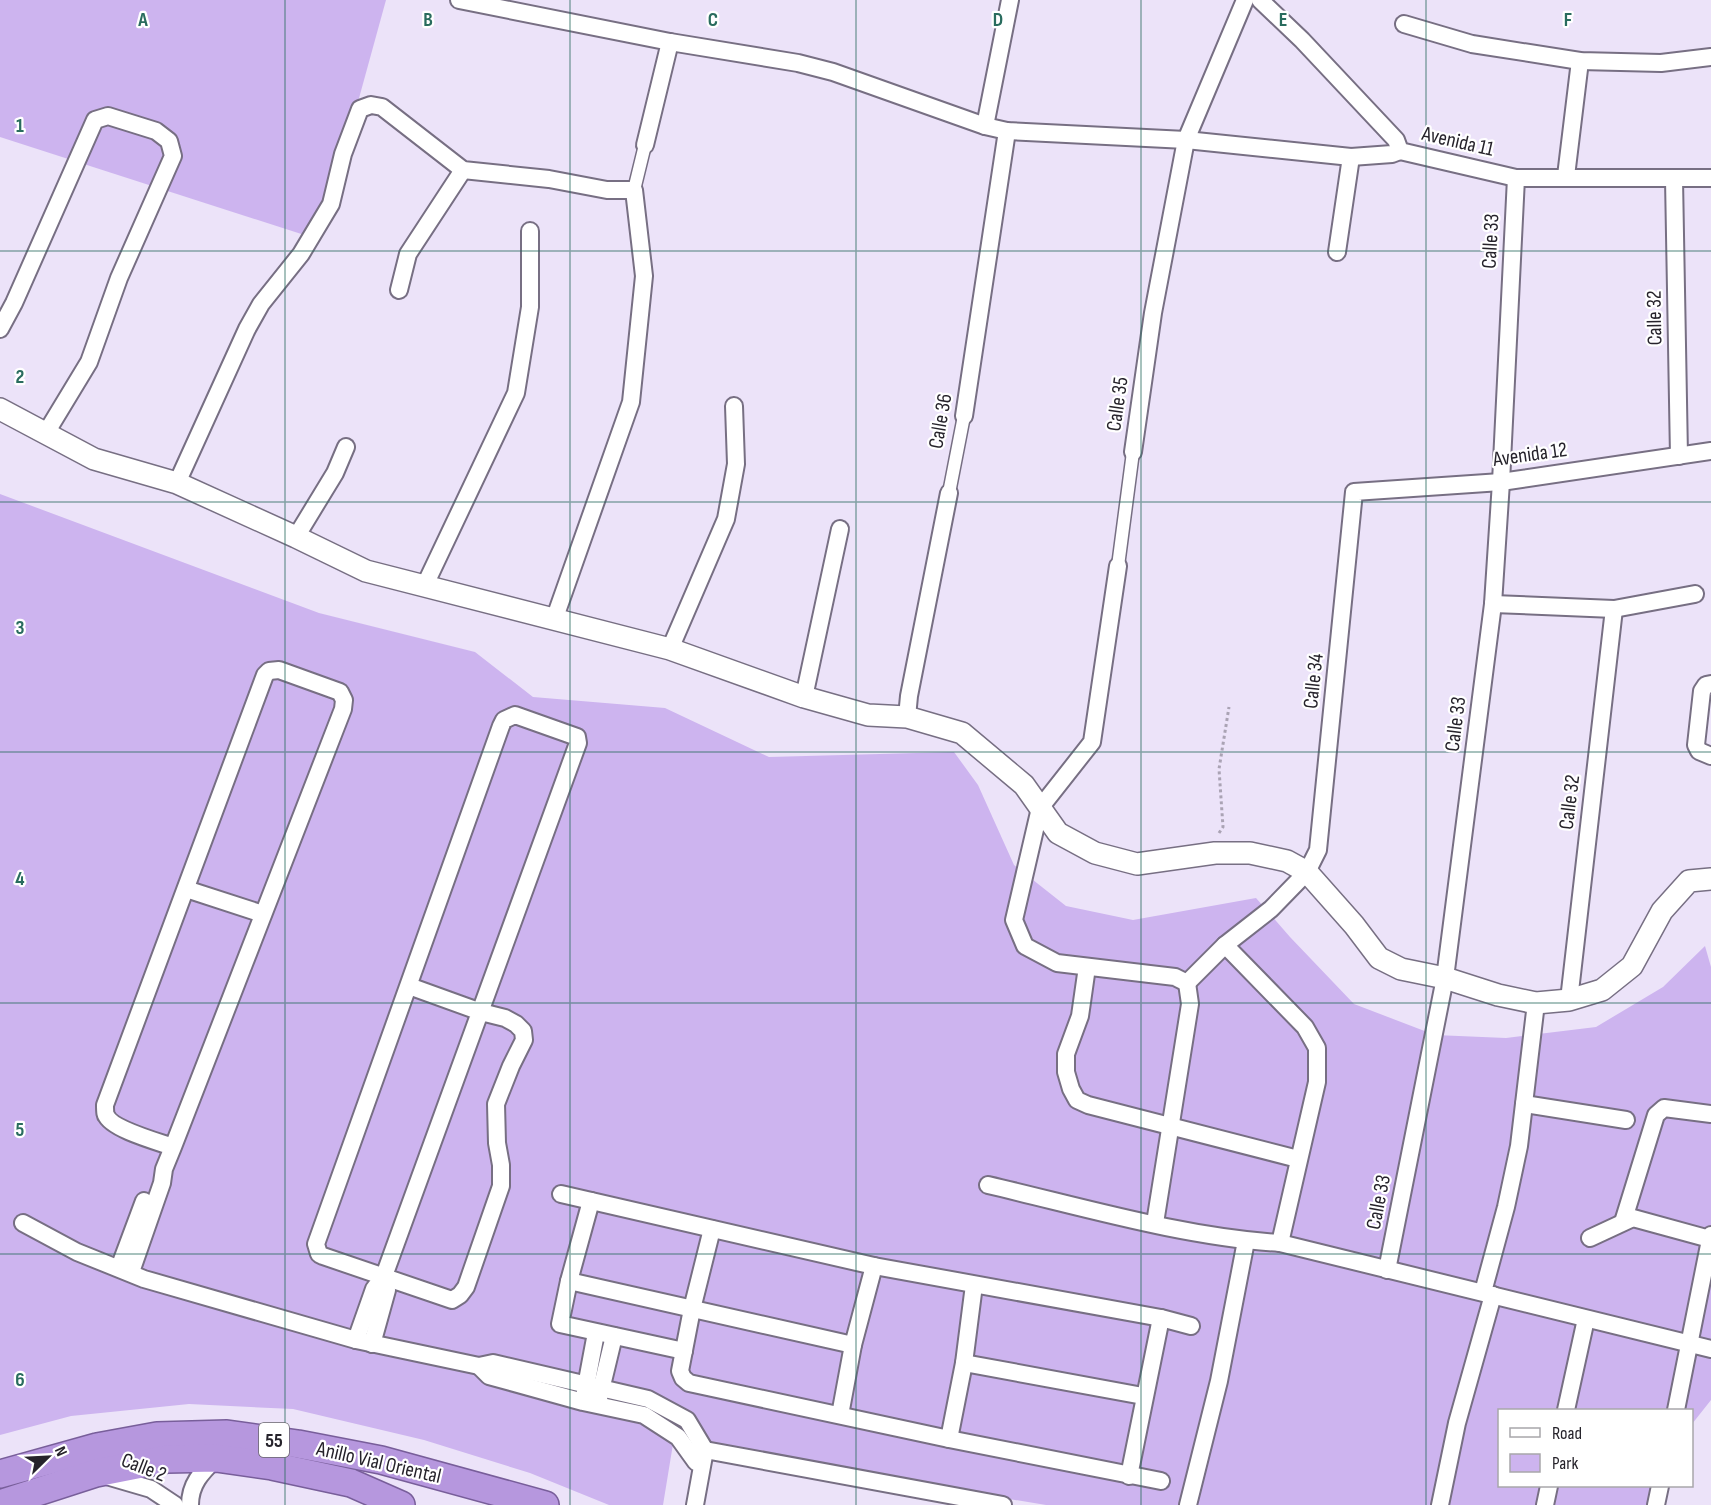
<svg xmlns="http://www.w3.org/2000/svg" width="1711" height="1505" font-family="'Sofia Sans Condensed',sans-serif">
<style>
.green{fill:#cdb4ef}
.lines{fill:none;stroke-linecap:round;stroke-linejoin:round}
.pedestrian-casing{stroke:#776f83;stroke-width:15}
.minor-casing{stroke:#776f83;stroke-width:20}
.tertiary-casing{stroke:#776f83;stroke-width:24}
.trunk-casing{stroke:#785e9a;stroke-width:30}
.path{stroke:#aaa3b4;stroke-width:3;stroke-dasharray:3 3;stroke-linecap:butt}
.pedestrian{stroke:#fff;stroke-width:12}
.minor{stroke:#fff;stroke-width:16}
.tertiary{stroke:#fff;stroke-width:21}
.trunk{stroke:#b697de;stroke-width:27}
.grid{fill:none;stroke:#296c5e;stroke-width:1.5;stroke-opacity:0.55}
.labels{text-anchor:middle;stroke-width:4.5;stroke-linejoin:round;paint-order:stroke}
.shield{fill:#fff;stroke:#67656b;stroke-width:1.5}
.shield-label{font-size:20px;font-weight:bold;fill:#26232b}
.street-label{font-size:21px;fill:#26232b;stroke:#fff}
.grid-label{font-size:20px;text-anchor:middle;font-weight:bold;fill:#296c5e;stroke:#fff;stroke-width:4.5;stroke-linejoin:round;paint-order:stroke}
</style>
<rect width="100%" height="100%" fill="#ece3f9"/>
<g class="green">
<path d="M0 0H386L320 240 0 137Z"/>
<path d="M0 494 319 613 475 652 533 697 665 708 769 757 954 752 978 785 1014 865 1066 906 1133 920 1256 898 1290 937 1354 1004 1435 1035 1506 1038 1596 1027 1663 987 1705 946 1711 967V1400L1692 1424V1410H1500V1486H1656L1648 1505H1046L673 1444 663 1505H609L530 1473 424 1440 293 1409 189 1404 71 1416 0 1435Z"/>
</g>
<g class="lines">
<defs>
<g id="pedestrian">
<path d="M634 190 645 145"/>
<path d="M949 493 964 416"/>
<path d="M1118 566 1133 452"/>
</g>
<g id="minor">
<path d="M459 0 670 42 798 63 833 72 985 126 1007 131 1186 140 1351 157 1392 154 1400 151"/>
<path d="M1260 0 1302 40 1396 140 1400 151 1516 178H1711"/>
<path d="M1404 24 1472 44 1580 61 1661 63 1711 57"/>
<path d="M985 126 1010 0"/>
<path d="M645 145 670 42"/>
<path d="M1566 176 1580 61"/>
<path d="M1674 179 1679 456"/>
<path d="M1337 252 1351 157"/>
<path d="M399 290 408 254 463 170"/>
<path d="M0 329 14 303 95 120 108 116 156 131 169 141 173 156 119 278 89 362 46 433"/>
<path d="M964 416 1007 131"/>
<path d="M1133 452 1153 313 1186 140 1245 0"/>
<path d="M177 483 247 329 261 304 301 254 331 204 343 154 360 109 371 105 382 107 463 170 549 179 607 190H634L644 276 631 402 554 620"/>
<path d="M296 537 335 473 346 447"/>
<path d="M1118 566 1092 742 1040 808 1014 920 1025 946 1057 963 1175 977 1187 983"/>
<path d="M425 585 516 393 530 307V231"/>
<path d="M1493 604 1614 609 1695 594"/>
<path d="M670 649 726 519 736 464 734 406"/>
<path d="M1711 684 1706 685 1702 691 1696 745 1699 751 1711 756"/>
<path d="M804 697 840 529"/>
<path d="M907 717 909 696 949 493"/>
<path d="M186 889 263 914"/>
<path d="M1225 945 1305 1027 1317 1048V1082L1280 1243"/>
<path d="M1087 967 1080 1016 1066 1054V1072L1071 1089 1077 1100 1088 1105 1298 1159"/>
<path d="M1187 983 1225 945 1271 909 1307 872 1318 850 1354 492 1501 482 1711 451"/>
<path d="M1569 1000 1614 609"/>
<path d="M1524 1104 1626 1120"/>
<path d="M988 1185C1083 1207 1183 1237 1280 1243L1711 1349"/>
<path d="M561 1194 874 1266 1161 1318 1191 1326"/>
<path d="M591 1201 569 1281 560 1324 684 1351"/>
<path d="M1623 1222 1656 1115 1664 1108 1711 1114"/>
<path d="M23 1223 77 1252 144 1279 356 1340 479 1366 493 1363 648 1399 687 1420 705 1450 695 1505"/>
<path d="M1155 1223 1190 1004 1187 983"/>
<path d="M712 1229 692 1309 680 1371 683 1378 689 1383 949 1439 1161 1481"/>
<path d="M1590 1238 1633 1218 1710 1239"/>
<path d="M119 1268 144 1201"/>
<path d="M1387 1270 1445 978 1493 604 1501 482 1516 178"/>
<path d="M131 1272 162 1183 164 1169 173 1147 343 709 344 700 340 692 279 670 269 671 265 675 105 1105C105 1106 105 1115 106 1115 111 1129 159 1142 173 1147"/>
<path d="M569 1281 853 1345"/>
<path d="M1483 1292 1506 1207 1519 1146 1536 1003"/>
<path d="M356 1340 374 1289 384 1276 578 743 577 737 515 715 504 720 501 726 316 1244 319 1254 323 1256 452 1300 460 1295 466 1287 501 1186V1165L497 1143 496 1104 511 1066 524 1040 523 1031 516 1024 505 1018 481 1012 409 986"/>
<path d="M372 1344 387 1290 384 1276"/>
<path d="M964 1363 1143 1396"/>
<path d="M479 1366 489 1376 583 1402 644 1415 678 1437 696 1462"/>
<path d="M584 1397 596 1333"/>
<path d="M599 1398 614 1336"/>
<path d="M1566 1410 1586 1319"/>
<path d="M1676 1410 1711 1235"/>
<path d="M840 1415 853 1345 874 1266"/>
<path d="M949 1439 964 1363 974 1285"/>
<path d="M691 1453 705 1450 1003 1505"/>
<path d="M103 1475 151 1489 175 1505"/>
<path d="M1129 1476 1161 1318"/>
<path d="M190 1505C190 1484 201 1473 216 1458"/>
<path d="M1188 1505 1219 1381 1246 1241"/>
<path d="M1440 1505 1457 1423 1493 1295"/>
<path d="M1545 1505 1549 1486"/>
<path d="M1656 1505 1660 1486"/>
</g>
<path id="tertiary" d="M0 409 94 459 177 483 296 537 366 571 670 649 804 697 868 715 907 717 962 733 1024 785 1058 833 1095 853 1137 864 1215 853H1250L1287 861 1307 872 1354 925 1379 958 1401 969 1445 978 1498 995 1536 1003 1569 1000 1602 990 1632 966 1662 911 1689 881 1711 879"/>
<g id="trunk">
<path d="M0 1474 97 1447 157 1436 227 1434 298 1444 381 1460 545 1505"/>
<path d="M0 1504 96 1473 167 1459 216 1458 272 1466 351 1483 401 1505"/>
</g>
</defs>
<use href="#pedestrian" class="pedestrian-casing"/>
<use href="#minor" class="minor-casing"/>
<use href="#tertiary" class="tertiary-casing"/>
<use href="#trunk" class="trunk-casing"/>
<path class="path" d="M1219 833 1223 827 1219 769 1229 707"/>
<use href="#pedestrian" class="pedestrian"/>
<use href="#minor" class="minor"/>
<use href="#tertiary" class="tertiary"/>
<use href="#trunk" class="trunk"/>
</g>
<path class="grid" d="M285 0V1505M570 0V1505M856 0V1505M1141 0V1505M1426 0V1505M0 251H1711M0 502H1711M0 752H1711M0 1003H1711M0 1254H1711"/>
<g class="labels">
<rect class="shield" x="259" y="1423" width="30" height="34" rx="4.5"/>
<g class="shield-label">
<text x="274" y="1447">55</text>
</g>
<g class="street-label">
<text transform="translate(1458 141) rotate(13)" y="7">Avenida 11</text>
<text transform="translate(1490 241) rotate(-87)" y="7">Calle 33</text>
<text transform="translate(1654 318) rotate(-91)" y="7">Calle 32</text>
<text transform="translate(1117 404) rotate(-82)" y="7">Calle 35</text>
<text transform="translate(940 421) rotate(-80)" y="7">Calle 36</text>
<text transform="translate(1530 454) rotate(-8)" y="7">Avenida 12</text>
<text transform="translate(1313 681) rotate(-84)" y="7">Calle 34</text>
<text transform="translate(1455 724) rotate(-83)" y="7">Calle 33</text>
<text transform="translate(1569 802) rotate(-83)" y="7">Calle 32</text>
<text transform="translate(1378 1202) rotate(-79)" y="7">Calle 33</text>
<text transform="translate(379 1462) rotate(13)" y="7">Anillo Vial Oriental</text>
<text transform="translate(144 1467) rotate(21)" y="7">Calle 2</text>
</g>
</g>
<g class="grid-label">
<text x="143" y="26">A</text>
<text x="428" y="26">B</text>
<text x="713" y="26">C</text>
<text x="998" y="26">D</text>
<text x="1283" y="26">E</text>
<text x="1568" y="26">F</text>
<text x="20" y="132">1</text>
<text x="20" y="383">2</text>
<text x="20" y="634">3</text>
<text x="20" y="885">4</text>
<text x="20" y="1136">5</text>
<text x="20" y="1386">6</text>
</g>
<rect x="1498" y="1409" width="195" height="78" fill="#ffffff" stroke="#a8a7aa" stroke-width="1.5"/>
<rect x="1510" y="1428" width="30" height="9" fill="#ffffff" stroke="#a8a7aa" stroke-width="1.5"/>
<text x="1552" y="1439" font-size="18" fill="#26232b">Road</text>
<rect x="1510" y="1454" width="30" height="18" fill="#cdb4ef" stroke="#a8a7aa" stroke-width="1.5"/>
<text x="1552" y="1469" font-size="18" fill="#26232b">Park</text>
<g transform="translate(48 1457) rotate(66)" stroke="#ffffff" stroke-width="4.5" paint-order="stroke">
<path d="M0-4.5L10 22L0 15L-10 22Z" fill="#26232b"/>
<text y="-9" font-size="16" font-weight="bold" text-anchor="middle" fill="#26232b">N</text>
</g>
</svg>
